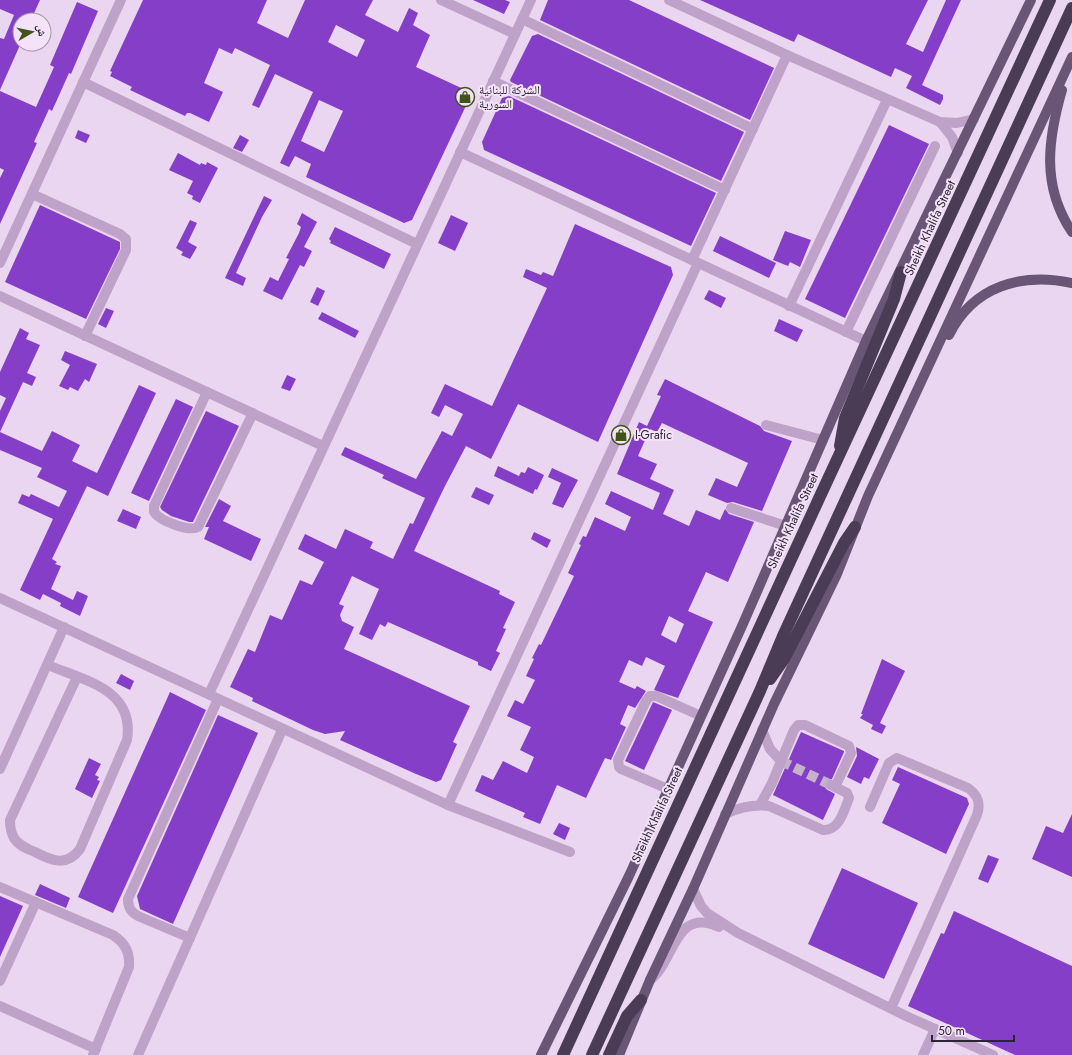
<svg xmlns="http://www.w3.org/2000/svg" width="1072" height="1055" font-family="Jost,'Noto Naskh Arabic',sans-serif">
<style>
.building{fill:#853ec7;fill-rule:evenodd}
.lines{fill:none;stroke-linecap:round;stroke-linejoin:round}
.minor-tunnel{stroke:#c5b3cb;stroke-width:10;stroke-dasharray:10 5;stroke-linecap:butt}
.minor{stroke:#bea2c8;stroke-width:10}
.major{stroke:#695575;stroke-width:10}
.highway{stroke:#4a3c54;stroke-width:12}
.labels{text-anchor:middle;stroke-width:4;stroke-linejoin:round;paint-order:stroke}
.poi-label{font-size:12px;fill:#2d2533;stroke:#f4e2f9;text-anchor:start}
.street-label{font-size:12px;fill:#2d2533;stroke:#f4e2f9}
</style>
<rect width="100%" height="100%" fill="#ebd6f1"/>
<g class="building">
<path d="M0 0H40L31 20H20V45L0 90V38L4 39 14 15 0 9Z"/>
<path d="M143 0H267L257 23 288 38 305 0H373L365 15 398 32 409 8 418 13 413 25 430 35 416 67 472 93 412 220 404 223 306 177 311 164 295 156 289 167 280 163 313 92 275 74 259 108 252 105 270 65 235 48 232 54 219 48 204 83 223 92 209 122 190 113H187L185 116 130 90 132 87 110 76 112 72 110 71ZM336 25 365 40 357 57 328 42ZM319 100 343 111 324 152 301 141Z"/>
<path d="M473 0H505L510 2 504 14Z"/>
<path d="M548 0H629L774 68 750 120 540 20Z"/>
<path d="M700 0H928L906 44 923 52 946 0H961L922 85 943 95V99L940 105 906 88 912 76 895 68 891 77 798 34 794 42Z"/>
<path d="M77 2 98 11 71 74 69 73 52 111 49 109 34 142 37 143 0 224V178L4 170 0 168V91L36 107 54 67 50 65Z"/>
<path d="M538 34 744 132 721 181 511 82 510 80 532 36Z"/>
<path d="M509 96 716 193 691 246 484 150 482 142 502 98Z"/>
<path d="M889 125 929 144 845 318 805 299Z"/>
<path d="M78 130 90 135 86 143 75 138Z"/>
<path d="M240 135 249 140 242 152 233 148Z"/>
<path d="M178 153 200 165 201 163 206 165 207 162 218 168 200 203 192 199 193 196 187 193 193 181 169 170Z"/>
<path d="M264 196 272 200 262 217 236 273 246 278 243 286 225 278Z"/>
<path d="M40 205 120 242V249L86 319 5 282Z"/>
<path d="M302 213 317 222 304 247 312 251 304 267 300 265 282 300 263 291 270 277 278 281 289 259 286 258 299 233 301 227 297 224Z"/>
<path d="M451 215 468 223 455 251 438 243Z"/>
<path d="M190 220 197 223 188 242 197 247 190 259 181 255 183 252 176 248Z"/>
<path d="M575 224 671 267 673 275 598 442 518 404 491 459 466 446 444 488 414 551 500 591 499 594 515 602 503 628 506 629 496 651 500 653 491 671 478 665V662L388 622 385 627 380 624 372 640 359 634 379 589 352 576 339 604 344 606 340 615 342 621 354 627 344 649 470 706 453 742 457 744 441 780 436 782 416 774 340 740 345 731 325 734 313 730 252 701 253 698 230 687 248 649 255 652 270 615 282 620 300 580 312 585 324 562 298 549 305 534 336 549 345 529 373 542 370 548 393 559 410 523 413 524 425 498 382 478 384 475 341 455 345 447 416 479 442 431 452 436 463 414 445 405 439 417 431 413 445 384 492 406 547 288 523 277 526 269 541 275 543 272 553 276Z"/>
<path d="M335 227 391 254 384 269 330 243 331 241 329 239Z"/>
<path d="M785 231 811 240 800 267 790 262 788 266 773 260Z"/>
<path d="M720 236 776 263 769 278 713 251Z"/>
<path d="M317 287 325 291 318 306 310 302Z"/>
<path d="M709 290 726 298 721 308 704 299Z"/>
<path d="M106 308 114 311 106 328 98 324Z"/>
<path d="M322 312 359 331 355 338 318 319Z"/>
<path d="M779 319 803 330 797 342 774 331Z"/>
<path d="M20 328 29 333 26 339 40 345 27 373 36 377 32 386 23 382 0 432V411L6 398 0 395V372Z"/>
<path d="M65 351 97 364 89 382 85 379 78 391 70 387 68 390 59 386 70 365 61 360Z"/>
<path d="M287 375 296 379 290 391 281 388Z"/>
<path d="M665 379 760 426 764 431 792 441 762 511 733 502 727 503 708 495 716 478 737 487 748 463 662 423 657 432 650 429 638 456 657 464 650 479 674 490 663 514 689 526 696 510 720 520 725 509 729 514 754 522 728 582 706 572 688 611 713 622 678 698 654 690 665 666 646 657 642 666 629 660 619 682 635 689 637 686 646 691 635 708 628 705 620 724 626 727 611 760 605 758 586 798 557 785 540 824 523 817 525 813 475 791 482 775 493 780 503 761 527 773 534 757 520 750 531 727 507 716 515 700 523 704 535 680 526 676 534 659 532 658 539 644 541 645 574 576 568 573 581 545 579 544 583 536 586 537 595 517 625 531 631 517 605 504 611 491 653 510 660 493 617 474 639 422 647 426 661 396 657 395ZM669 616 684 624 676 643 661 635Z"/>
<path d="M139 385 156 393 108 496 87 486 52 559 57 562 55 564 61 566 51 589 73 600 77 591 88 596 80 616 60 606 61 603 43 594 40 600 20 590 53 519 18 503 22 494 29 497 31 494 59 507 67 491 37 477 42 468 0 450V432L42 451 52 431 80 445 72 461 97 473Z"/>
<path d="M176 399 193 407 149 501 131 493Z"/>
<path d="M206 411 239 426 193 522H189L171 516 162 510 160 507Z"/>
<path d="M498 466 519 476 521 472 525 473 528 467 544 475 537 490 535 489 533 494 494 476Z"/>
<path d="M552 468 578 480 563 508 552 504 561 483 548 477Z"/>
<path d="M476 487 494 495 489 505 471 497Z"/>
<path d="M219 499 231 506 223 521 261 539 251 561 204 539 209 527H205Z"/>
<path d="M123 509 141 517 136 529 117 521Z"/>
<path d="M534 532 551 540 547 548 531 539Z"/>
<path d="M882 659 905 671 880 723 886 726 882 734 871 729 873 725 860 718 863 714H861Z"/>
<path d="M121 674 134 681 130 690 116 683Z"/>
<path d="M170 692 206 710 113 913 78 897Z"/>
<path d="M653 702 672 710 644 770 625 761Z"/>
<path d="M218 715 258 733 173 924 140 909 137 896Z"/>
<path d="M801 732 844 751V752L832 779 825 782 826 789 835 794 823 820 773 795Z"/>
<path d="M856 747 879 759 869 779 864 777 861 784 847 777 857 756Z"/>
<path d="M89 758 101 764 95 775 99 777 97 780 100 781 92 798 75 789Z"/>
<path d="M898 767 967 798 969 804 946 854 882 823 900 784 892 780Z"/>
<path d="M1072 814V877L1032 859 1046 826 1063 833Z"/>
<path d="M559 823 570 828 565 840 553 834Z"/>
<path d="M988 855 999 859 988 883 978 879Z"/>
<path d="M842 868 918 903 884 979 808 944Z"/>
<path d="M40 884 70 898 66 908 35 895Z"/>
<path d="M0 896 23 906 0 957Z"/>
<path d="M954 911 1072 966V1055H1015L908 1006 941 933 944 934Z"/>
</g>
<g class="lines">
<path class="minor-tunnel" d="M781 761 831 785"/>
<g class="minor">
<path d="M441 0 515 34"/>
<path d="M669 0 787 55 940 122 957 123 974 119"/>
<path d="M522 19 753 129"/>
<path d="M493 81 725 190"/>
<path d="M83 82 417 244"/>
<path d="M940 122 952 137 958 153"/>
<path d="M460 152 866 341"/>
<path d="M32 194 120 234 126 239V250L85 336"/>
<path d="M692 260 787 55"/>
<path d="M0 263 121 0"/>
<path d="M0 296 323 446"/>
<path d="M789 306 887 100"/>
<path d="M846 332 935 146"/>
<path d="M207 392 154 506V512C160 521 189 532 198 527L253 413"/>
<path d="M766 425 823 440"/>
<path d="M731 508 786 526"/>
<path d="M0 598 448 805 570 852"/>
<path d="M48 665C85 681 135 689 127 740L80 849C67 867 52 861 35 852 28 849 19 846 14 838 11 833 10 827 10 820L77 677"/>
<path d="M209 694 531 0"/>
<path d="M762 730 770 749 781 761"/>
<path d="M0 769 64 627"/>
<path d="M668 789 621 769 619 767 618 760 646 701 650 696H656L701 716"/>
<path d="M448 805 698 263"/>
<path d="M760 805 772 783 794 730 798 725H805L849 746 851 753 835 787"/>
<path d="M870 807 889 763 897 758 968 788C978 795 981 803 977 815L891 1008"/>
<path d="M725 814C740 807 753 804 769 806L823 830C839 831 844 811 849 798L847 793 831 785"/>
<path d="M0 887 113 935C125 943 130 952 129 967L93 1055"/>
<path d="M693 889 701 906 707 913 738 933 906 1016 993 1055"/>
<path d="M190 938 138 916C131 912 128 908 128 899L218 699"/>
<path d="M650 980C675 962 674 906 719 927"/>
<path d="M0 981 36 902"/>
<path d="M0 1006 96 1049"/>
<path d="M138 1055 282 730"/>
<path d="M923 1055 935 1029"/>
</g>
<g class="major">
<path d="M1062 90C1048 139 1041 186 1072 232"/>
<path d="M949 335C973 286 1022 272 1072 283"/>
<path d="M541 1055 629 876 742 626 866 341 1031 0"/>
<path d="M619 1055 650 980 693 889 774 704 837 574 868 496 1072 57"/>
</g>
<g class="highway">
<path d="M840 446 845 418 894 299 901 272"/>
<path d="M770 679 784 659 844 543 855 527"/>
<path d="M563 1055C723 702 888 352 1050 0"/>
<path d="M592 1055 760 691 783 636 1072 8"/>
<path d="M609 1055 627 1016 641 1000"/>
</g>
</g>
<defs>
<symbol id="shop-ring" viewBox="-11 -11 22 22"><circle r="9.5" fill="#f4e2f9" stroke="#40541a" stroke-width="1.5"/><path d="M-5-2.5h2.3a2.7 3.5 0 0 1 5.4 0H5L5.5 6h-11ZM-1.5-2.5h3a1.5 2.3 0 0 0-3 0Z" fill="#40541a"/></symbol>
</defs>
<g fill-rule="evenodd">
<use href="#shop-ring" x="454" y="86" width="22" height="22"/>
<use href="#shop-ring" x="610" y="424" width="22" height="22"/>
</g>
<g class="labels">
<g class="poi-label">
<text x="479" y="94">الشركة للبنانية<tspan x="479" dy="14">السورية</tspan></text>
<text x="635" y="439">I-Grafic</text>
</g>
<g class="street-label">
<text transform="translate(930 228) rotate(-65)" y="4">Sheikh Khalifa Street</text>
<text transform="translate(793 521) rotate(-65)" y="4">Sheikh Khalifa Street</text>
<text transform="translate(657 815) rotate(-65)" y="4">Sheikh Khalifa Street</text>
</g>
</g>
<g transform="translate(32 32) rotate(81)"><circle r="19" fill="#f4e2f9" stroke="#a496aa"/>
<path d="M0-3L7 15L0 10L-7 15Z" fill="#40541a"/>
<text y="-6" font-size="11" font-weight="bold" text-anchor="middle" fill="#2d2533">ش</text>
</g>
<path d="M932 1035v6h82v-6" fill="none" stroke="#2d2533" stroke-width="2"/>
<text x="938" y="1035" font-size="12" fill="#2d2533" stroke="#f4e2f9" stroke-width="3" paint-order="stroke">50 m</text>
</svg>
